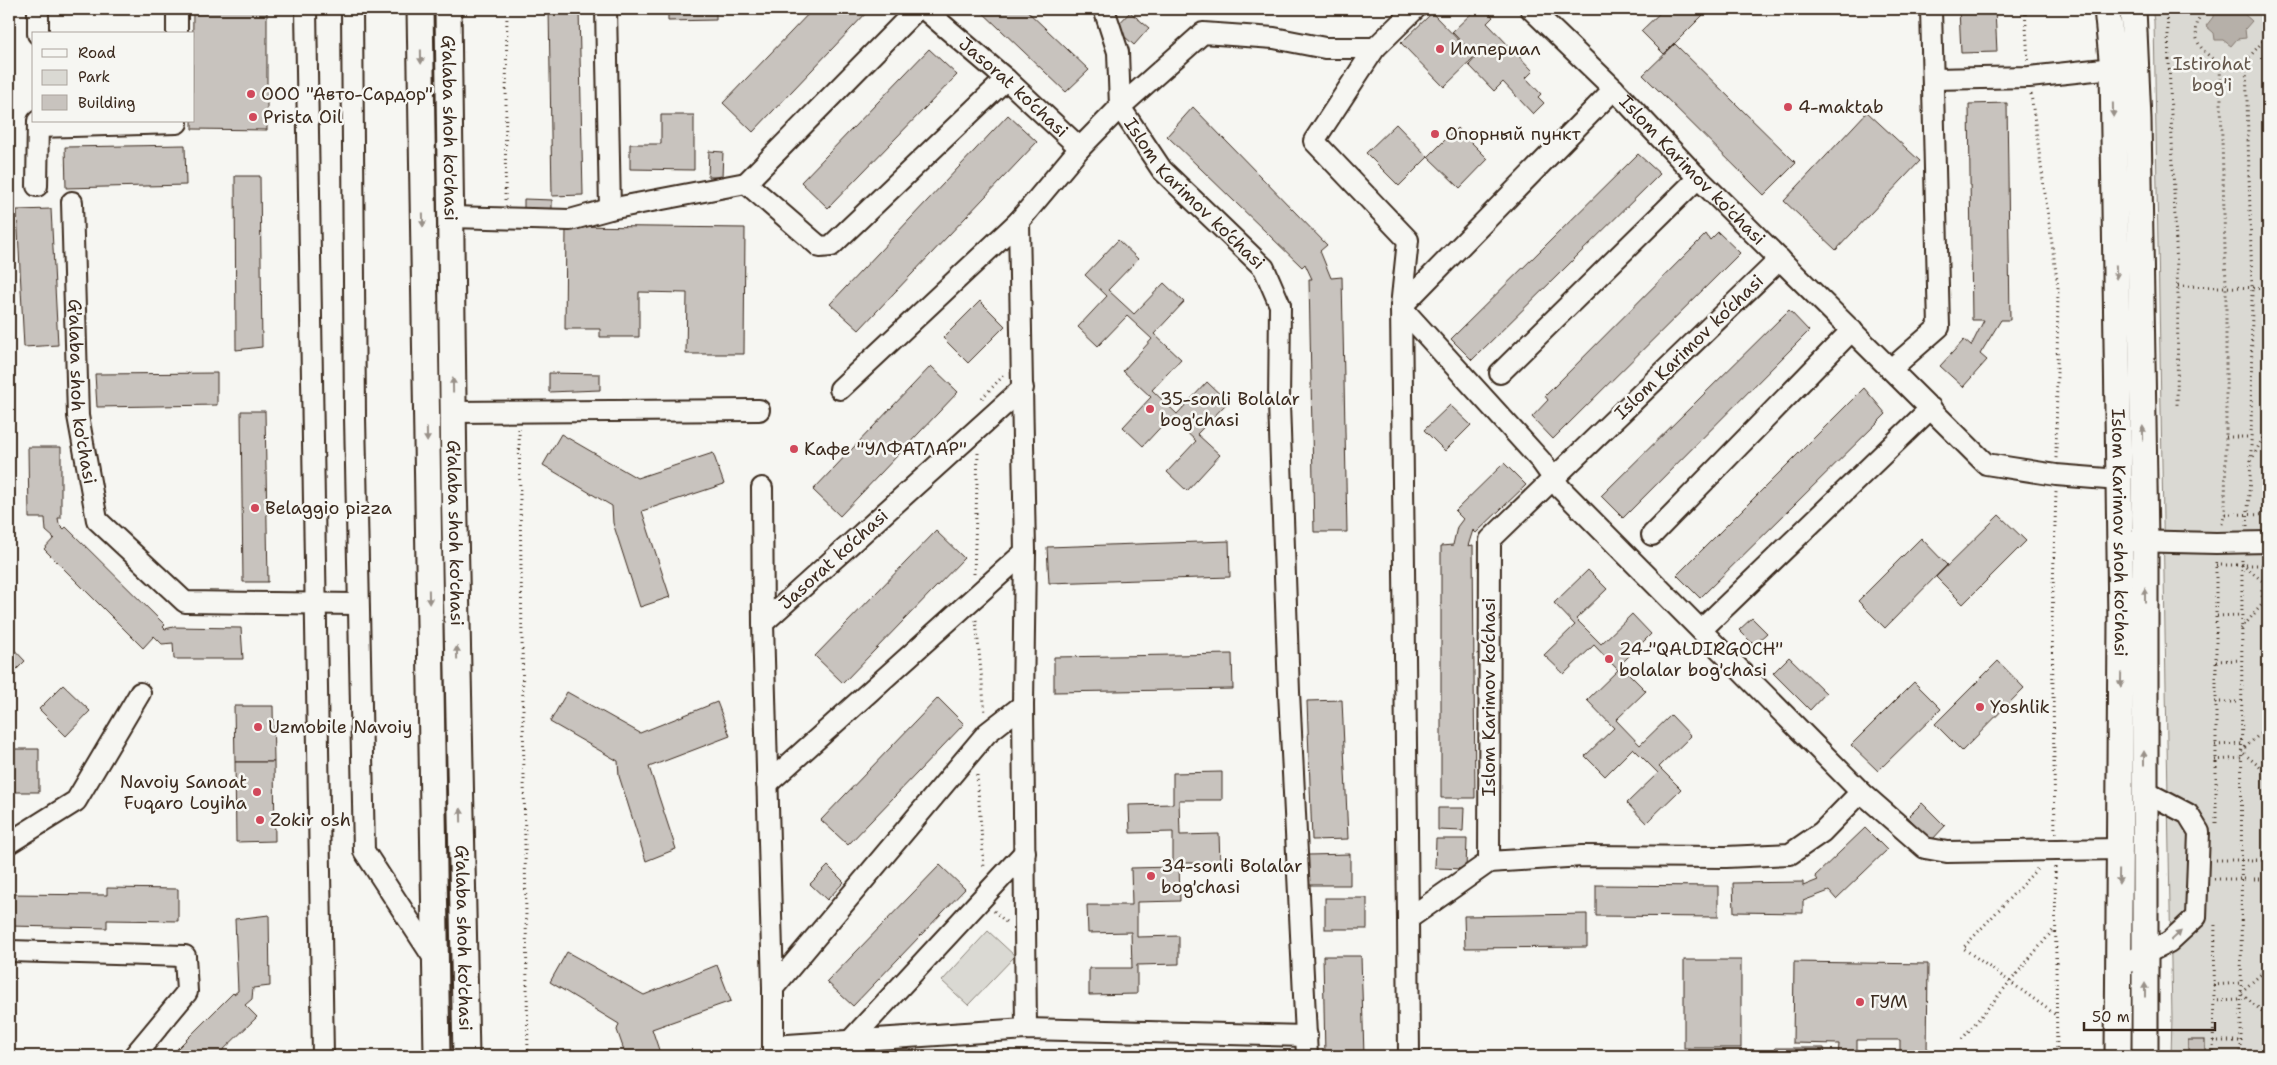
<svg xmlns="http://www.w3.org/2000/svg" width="2277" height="1065" font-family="'Shantell Sans',sans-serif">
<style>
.green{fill:#dad9d3;stroke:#8a8278}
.water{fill:#b6b0a9;stroke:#857a71}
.building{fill:#c8c3be;stroke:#3b2a1e}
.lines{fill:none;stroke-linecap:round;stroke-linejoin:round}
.minor-casing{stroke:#3b2a1e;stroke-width:24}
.major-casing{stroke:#3b2a1e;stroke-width:29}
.path{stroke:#3b2a1e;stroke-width:3;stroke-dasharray:1 4;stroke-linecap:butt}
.minor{stroke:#f6f6f2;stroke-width:20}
.major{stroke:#f6f6f2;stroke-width:25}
.oneway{fill:#989088}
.poi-dot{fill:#d1495b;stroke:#f6f6f2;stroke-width:2}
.labels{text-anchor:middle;stroke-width:5;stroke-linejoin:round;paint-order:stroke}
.poi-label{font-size:18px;fill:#3b2a1e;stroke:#f6f6f2;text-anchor:start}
.park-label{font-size:18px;fill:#63564b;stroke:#f6f6f2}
.street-label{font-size:18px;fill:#3b2a1e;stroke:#f6f6f2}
</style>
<rect width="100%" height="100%" fill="#f6f6f2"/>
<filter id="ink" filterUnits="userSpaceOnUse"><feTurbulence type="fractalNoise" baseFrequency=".02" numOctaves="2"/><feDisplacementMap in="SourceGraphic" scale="10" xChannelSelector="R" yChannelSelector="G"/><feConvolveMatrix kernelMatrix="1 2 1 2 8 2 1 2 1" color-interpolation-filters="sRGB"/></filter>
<g filter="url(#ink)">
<g class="green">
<path d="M2152 9H2268V1056H2171L2172 1018 2154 21Z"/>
<path d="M988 931 1015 956 968 1005 942 981Z"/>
</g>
<path class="water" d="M2213 9H2243L2244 14 2252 21 2245 29 2246 38 2237 39 2231 46 2223 40H2215L2214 33 2206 26 2213 17Z"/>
<g class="building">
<path d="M193 9H267V130L192 129Z"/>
<path d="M549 9H579L583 195 552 196Z"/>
<path d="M668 9H716V20L668 21Z"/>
<path d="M813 9H870L753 132 723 103Z"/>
<path d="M979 9H1025L1089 70 1066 92Z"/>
<path d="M1476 9H1485L1493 17 1487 23 1533 71 1526 78 1541 94 1538 97 1544 103 1533 114 1503 82 1494 91 1469 65 1476 57 1452 32Z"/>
<path d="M1664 9H1709L1664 54 1641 31Z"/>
<path d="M1959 9H1995L1997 52 1961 53Z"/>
<path d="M1130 12 1149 28 1134 45 1115 28Z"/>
<path d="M1432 13 1475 57 1444 87 1401 43Z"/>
<path d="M1675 44 1796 163 1764 195 1643 75Z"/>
<path d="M929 49 957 75 828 208 801 182Z"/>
<path d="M2007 103 2010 320H2001L1980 354 1987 360 1963 387 1940 366 1964 340 1971 346 1984 320H1972L1969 104Z"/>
<path d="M1193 107 1327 245 1320 251 1331 278 1342 277 1347 532H1314L1309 279H1312L1305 264 1302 267 1167 136Z"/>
<path d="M1867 112 1920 161 1836 250 1784 201Z"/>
<path d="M661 115H694V170L630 169V144H661Z"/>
<path d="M1008 115 1037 142 859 330 830 304Z"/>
<path d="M1396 124 1428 157 1399 186 1366 153Z"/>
<path d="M1457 128 1488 159 1460 188 1428 157Z"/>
<path d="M185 145 186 185 66 188 65 147Z"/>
<path d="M709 151 723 152 722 177H708Z"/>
<path d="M1638 154 1660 174 1472 360 1451 339Z"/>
<path d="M235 176H260L262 347 236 350Z"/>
<path d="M524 199 552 200V214L524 213Z"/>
<path d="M51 209 58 345 24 347 17 210Z"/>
<path d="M566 226 745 228 744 354H686L687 293 639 292V337H600V329H565Z"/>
<path d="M1718 232 1740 253 1553 439 1532 417 1548 400 1545 396 1706 234 1710 240Z"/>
<path d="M1118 240 1138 259 1108 290 1134 314 1164 283 1184 302 1154 334 1181 359 1152 390 1177 414 1207 382 1228 402 1197 434 1220 455 1187 491 1167 472 1196 441 1170 417 1143 446 1123 427 1151 397 1123 371 1152 339 1127 316 1098 346 1078 327 1107 296 1085 275Z"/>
<path d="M980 301 1005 326 968 363 943 338Z"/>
<path d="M1789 310 1809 331 1623 518 1601 496Z"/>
<path d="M931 366 958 392 840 516 813 490Z"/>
<path d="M217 373V405L97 407 95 374Z"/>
<path d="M549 373 600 374V390L549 392Z"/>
<path d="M1864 388 1886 414 1700 598 1677 575Z"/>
<path d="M1450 405 1471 425 1445 451 1424 430Z"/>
<path d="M241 411H265L268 582H243Z"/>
<path d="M561 434 637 478 713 453 724 484 642 511 670 597 640 607 613 523 612 506 543 465Z"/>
<path d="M28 447H61V518H58L59 524 64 529 66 527 165 625 163 627 165 629 173 627 241 628 243 659H174L173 643 162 644 154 636 143 648 44 549 54 538 46 531 45 518H29Z"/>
<path d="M1504 463 1526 485 1476 533 1473 530 1468 546 1473 545 1475 798H1441V546L1453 545 1457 527 1463 519 1455 511Z"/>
<path d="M1999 515 2026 541 1963 604 1936 577Z"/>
<path d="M936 531 964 558 843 683 815 656Z"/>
<path d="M1921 538 1947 565 1885 628 1858 601Z"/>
<path d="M1229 541 1230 577 1049 583 1047 547Z"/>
<path d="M1588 570 1607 589 1576 619 1601 644 1632 614 1651 634 1620 665 1646 691 1616 720 1640 745 1671 715 1691 736 1659 767 1681 789 1646 823 1627 803 1658 773 1633 748 1605 776 1585 756 1614 728 1587 700 1618 670 1594 645 1564 674 1544 655 1575 625 1554 603Z"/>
<path d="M1752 618 1767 633 1754 645 1739 630Z"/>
<path d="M9 644 25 661 9 677Z"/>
<path d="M1232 654 1233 689 1054 692V657Z"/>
<path d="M1789 657 1826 693 1810 710 1773 673Z"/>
<path d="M1998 661 2024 688 1962 751 1935 724Z"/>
<path d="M1914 682 1941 709 1878 771 1851 745Z"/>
<path d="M63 685 90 711 66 736 39 709Z"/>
<path d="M567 692 640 733 717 702 730 736 649 767 676 849 646 861 619 776 618 761 550 722Z"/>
<path d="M938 698 964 724 848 845 821 820Z"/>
<path d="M1342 700 1348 839 1312 840 1307 701Z"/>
<path d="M234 706H273L274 762H235Z"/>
<rect x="9" y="749" width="30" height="43"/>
<path d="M235 762H274L275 841 236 842Z"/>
<path d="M1222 772V800H1179L1180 835 1219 834 1220 863H1179L1180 901 1137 902V937L1179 936V964L1137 965V994L1089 995V968H1132L1131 932 1088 933 1087 905H1132L1131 868 1173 867V832L1130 833 1129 805 1173 804V773Z"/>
<path d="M1922 803 1945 826 1931 841 1908 817Z"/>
<path d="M1438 808H1464L1463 831 1438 830Z"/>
<path d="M1865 828 1887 850 1836 899 1829 891 1803 901V913L1734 912 1733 883 1803 882V886L1818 880 1815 876Z"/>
<path d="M1436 839H1467L1466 869 1435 868Z"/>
<path d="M1350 854V885H1308V855Z"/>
<path d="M940 865 965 889 853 1006 827 982Z"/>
<path d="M828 866 844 882 827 900 810 884Z"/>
<path d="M1596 885 1718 886V917L1596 916Z"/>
<path d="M107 888 178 889V921L107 920V928L9 926V894L107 895Z"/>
<rect x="1325" y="898" width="42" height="31"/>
<path d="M1587 914V947L1465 948 1464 916Z"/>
<path d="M269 915 270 986 253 988 252 999 245 1005 257 1017 217 1056H170L233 993 234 994 238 991 235 919Z"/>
<path d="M567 952 644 995 717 965 731 1001 652 1029 661 1056H626L617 1030 619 1024 550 982Z"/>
<path d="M1323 956H1361L1364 1056H1325Z"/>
<rect x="1684" y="960" width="57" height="88"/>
<path d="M1794 962 1928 964 1927 1056H1900V1040H1857V1056H1838L1839 1044 1793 1043Z"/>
<rect x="2188" y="1040" width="17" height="16"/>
<path d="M1775 1048H1824L1825 1056H1775Z"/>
</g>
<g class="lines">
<defs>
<g id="minor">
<path d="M177 9V34"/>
<path d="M306 9 323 1056"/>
<path d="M352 9 355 417 364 851 435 960"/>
<path d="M606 9 610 209"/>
<path id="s1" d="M924 9 1006 79 1080 148"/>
<path id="s2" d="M1104 9 1118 52 1120 107 1162 170 1264 268 1280 305 1279 403 1289 692 1307 1056"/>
<path id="s3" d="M1531 9 1614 89 1698 178 1986 464 2056 475 2119 480"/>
<path d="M38 34V9"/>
<path d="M1375 48 1314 141 1408 240 1401 307 1408 919"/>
<path d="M1934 79 2029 77 2113 68"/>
<path d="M38 127 177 123V121"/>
<path d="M746 183 917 9"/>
<path d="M37 186 38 121"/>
<path id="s4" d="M72 202 78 416 97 520 185 602 358 604"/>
<path d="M451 217 570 220 610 209 746 183 820 247 831 246 1006 79"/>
<path d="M1780 259 1490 540 1489 862 1582 856 1726 857 1790 854 1822 832 1861 792"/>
<path d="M1401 307 1541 461 1561 489 1861 792 1925 848 1947 852 2119 849"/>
<path d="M1401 307 1614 89"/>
<path d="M1891 369 1939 327 1931 9"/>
<path d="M1500 373 1698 178"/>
<path d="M840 389 1019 221"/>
<path d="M453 412 759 410"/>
<path d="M762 488 763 623 773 988V1056"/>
<path d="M1652 535 1852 330"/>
<path d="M2130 541 2216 543 2268 542"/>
<path id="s5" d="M763 623 1023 388"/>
<path d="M1701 630 1931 408"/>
<path d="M767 784 1025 552"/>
<path d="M9 843 76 801 140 693"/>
<path d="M9 951 185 956 187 992 134 1056"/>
<path d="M2118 967 2169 942 2196 917 2199 832 2188 814 2144 791"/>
<path d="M773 988 987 733 1023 705"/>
<path d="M1026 1029 1023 705 1025 552 1019 221 1080 148 1120 107 1203 33 1274 38 1325 48H1375L1415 9"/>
<path d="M850 1041 1025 852"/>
<path d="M773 1046 1026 1029 1307 1036"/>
<path d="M1409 1056 1408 919 1489 862"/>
</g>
<g id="major">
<path d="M420 9 437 1056"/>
<path id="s6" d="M448 9 454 477 466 1056"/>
<path id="s7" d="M2107 9 2113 68 2121 621 2118 1056"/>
<path d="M2133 9 2138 119 2145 542V1056"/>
</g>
</defs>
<use href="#minor" class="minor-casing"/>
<use href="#major" class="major-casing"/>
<g class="path">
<path d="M2025 9 2028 61"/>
<path d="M2167 9 2178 297 2177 407"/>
<path d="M2202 9C2191 37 2195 47 2220 64L2226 287V437L2225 514 2221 527"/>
<path d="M2220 64 2246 61"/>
<path d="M2031 94 2058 287 2056 459"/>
<path d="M505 200 507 9"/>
<path d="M2178 286 2268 288"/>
<path d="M982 398 1004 375"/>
<path d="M519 429 528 1056"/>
<path d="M2226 437H2251"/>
<path d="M2251 461 2268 428"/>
<path d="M2225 514 2268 515"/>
<path d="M2247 526 2251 461 2252 288 2246 61 2263 41 2265 17 2262 9"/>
<path d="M2242 564 2266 584"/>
<path d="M2216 565H2268"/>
<path d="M974 574 978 453"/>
<path d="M2268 583C2259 588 2260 598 2268 603"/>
<path d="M2217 616 2241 615"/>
<path d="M976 620 985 713"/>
<path d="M2241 629 2265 601"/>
<path d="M2216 661 2241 660"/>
<path d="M2215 702H2240"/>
<path d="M2268 727 2241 751 2268 774"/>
<path d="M2215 745 2241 744"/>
<path d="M2215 760 2241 758"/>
<path d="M977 775 984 868"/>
<path d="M2216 823V559"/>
<path d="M2055 833 2052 621 2056 492"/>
<path d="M2216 860H2268"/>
<path d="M2055 867 2057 1056"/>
<path d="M2037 869 1963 948 2056 1015"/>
<path d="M2214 879H2268"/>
<path d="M994 911 1006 922"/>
<path d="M2268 968 2240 993 2268 1016"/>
<path d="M2213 985 2240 983"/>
<path d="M2213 1001 2240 1000"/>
<path d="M1962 1039 2055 928"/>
<path d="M2213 1041H2241"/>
<path d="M2213 1056 2215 922"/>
<path d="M2241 1056 2242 559"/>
</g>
<use href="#minor" class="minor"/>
<use href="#major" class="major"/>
</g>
<defs><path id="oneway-solid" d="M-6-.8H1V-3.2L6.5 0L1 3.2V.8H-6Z" transform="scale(1.25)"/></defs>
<g class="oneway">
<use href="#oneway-solid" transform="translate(421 57) rotate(89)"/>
<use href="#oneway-solid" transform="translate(2113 110) rotate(89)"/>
<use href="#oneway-solid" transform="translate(423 220) rotate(89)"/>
<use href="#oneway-solid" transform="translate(2116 272) rotate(89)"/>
<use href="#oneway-solid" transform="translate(453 385) rotate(-91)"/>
<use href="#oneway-solid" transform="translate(2143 433) rotate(-91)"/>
<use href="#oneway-solid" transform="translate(427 435) rotate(89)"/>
<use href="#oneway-solid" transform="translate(2145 595) rotate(-90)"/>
<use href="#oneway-solid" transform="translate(429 597) rotate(89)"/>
<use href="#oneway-solid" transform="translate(457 653) rotate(-91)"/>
<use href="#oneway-solid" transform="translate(2121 680) rotate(91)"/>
<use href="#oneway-solid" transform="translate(2144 758) rotate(-90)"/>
<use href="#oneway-solid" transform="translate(461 815) rotate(-91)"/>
<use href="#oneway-solid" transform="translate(2119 877) rotate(91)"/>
<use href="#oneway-solid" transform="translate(2176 936) rotate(-43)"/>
<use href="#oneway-solid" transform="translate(2145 990) rotate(-90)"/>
</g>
</g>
<g class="poi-dot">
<circle cx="1440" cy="49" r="5"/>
<circle cx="251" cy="94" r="5"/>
<circle cx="1788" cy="107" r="5"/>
<circle cx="253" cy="117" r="5"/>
<circle cx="1435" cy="134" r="5"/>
<circle cx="1150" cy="409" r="5"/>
<circle cx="794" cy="449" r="5"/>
<circle cx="255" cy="508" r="5"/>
<circle cx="1609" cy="659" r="5"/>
<circle cx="1980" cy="707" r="5"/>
<circle cx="258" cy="727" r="5"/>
<circle cx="257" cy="792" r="5"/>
<circle cx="260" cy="820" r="5"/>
<circle cx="1151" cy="876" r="5"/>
<circle cx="1860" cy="1002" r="5"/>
</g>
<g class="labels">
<g class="poi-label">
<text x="1450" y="55">Империал</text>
<text x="261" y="100">ООО "Авто-Сардор"</text>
<text x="1798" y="113">4-maktab</text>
<text x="263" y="123">Prista Oil</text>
<text x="1445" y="140">Опорный пункт</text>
<text x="1160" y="405">35-sonli Bolalar<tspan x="1160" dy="21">bog'chasi</tspan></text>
<text x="804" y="455">Кафе "УЛФАТЛАР"</text>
<text x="265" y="514">Belaggio pizza</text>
<text x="1619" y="655">24-"QALDIRGOCH"<tspan x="1619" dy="21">bolalar bog'chasi</tspan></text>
<text x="1990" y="713">Yoshlik</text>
<text x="268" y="733">Uzmobile Navoiy</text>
<text x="247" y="788" text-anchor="end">Navoiy Sanoat<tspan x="247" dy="21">Fuqaro Loyiha</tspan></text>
<text x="270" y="826">Zokir osh</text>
<text x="1161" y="872">34-sonli Bolalar<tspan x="1161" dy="21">bog'chasi</tspan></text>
<text x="1870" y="1008">ГУМ</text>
</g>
<g class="park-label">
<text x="2212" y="70">Istirohat<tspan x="2212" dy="21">bog'i</tspan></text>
</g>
<g class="street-label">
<text dy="6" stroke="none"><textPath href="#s1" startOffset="119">Jasorat ko‘chasi</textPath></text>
<text dy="6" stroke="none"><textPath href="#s6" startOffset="119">G'alaba shoh ko'chasi</textPath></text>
<text dy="6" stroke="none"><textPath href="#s3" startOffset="228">Islom Karimov ko'chasi</textPath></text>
<text dy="6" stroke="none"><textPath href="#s2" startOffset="215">Islom Karimov ko‘chasi</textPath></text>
<text transform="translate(1689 347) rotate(-44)" y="6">Islom Karimov ko‘chasi</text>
<text dy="6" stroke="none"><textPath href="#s4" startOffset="190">G'alaba shoh ko'chasi</textPath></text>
<text dy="6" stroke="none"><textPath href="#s7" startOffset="524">Islom Karimov shoh ko'chasi</textPath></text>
<text dy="6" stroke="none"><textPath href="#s6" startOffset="524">G'alaba shoh ko'chasi</textPath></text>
<text dy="6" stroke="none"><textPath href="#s5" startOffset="95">Jasorat ko‘chasi</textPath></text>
<text transform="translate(1489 697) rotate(-90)" y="6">Islom Karimov ko‘chasi</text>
<text dy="6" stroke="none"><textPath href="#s6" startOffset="929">G'alaba shoh ko'chasi</textPath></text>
</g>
</g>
<rect width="2277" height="1065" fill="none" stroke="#f6f6f2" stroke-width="30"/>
<rect x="15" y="15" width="2247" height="1035" fill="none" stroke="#3b2a1e" stroke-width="2" filter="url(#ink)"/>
<rect x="32" y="32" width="162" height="90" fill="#f6f6f2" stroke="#aba49d"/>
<rect x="42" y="49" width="25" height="8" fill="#f6f6f2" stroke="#aba49d"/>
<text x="78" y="58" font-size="15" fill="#3b2a1e">Road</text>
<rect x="42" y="70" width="25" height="15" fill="#dad9d3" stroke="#aba49d"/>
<text x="78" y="82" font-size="15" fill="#3b2a1e">Park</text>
<rect x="42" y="95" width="25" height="15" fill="#c8c3be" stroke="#aba49d"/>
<text x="78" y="108" font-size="15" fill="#3b2a1e">Building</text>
<path d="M2084 1022v8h131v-8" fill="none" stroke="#3b2a1e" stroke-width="2.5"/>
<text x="2092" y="1022" font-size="15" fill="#3b2a1e" stroke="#f6f6f2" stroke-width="4" paint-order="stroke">50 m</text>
</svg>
